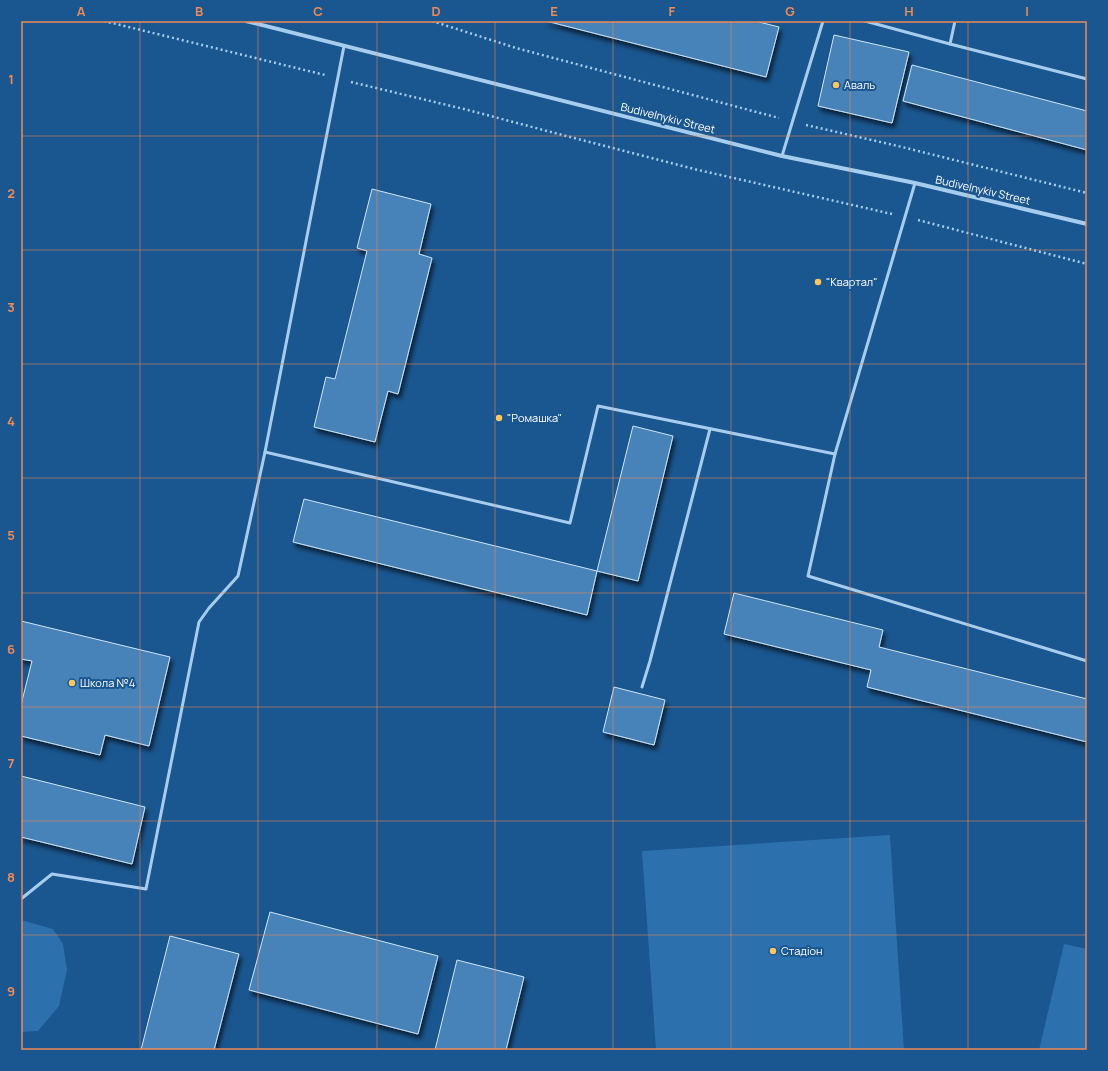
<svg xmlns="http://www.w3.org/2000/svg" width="1108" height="1071" font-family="Manrope,sans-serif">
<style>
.green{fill:#2c70ad}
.building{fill:#4682b8;stroke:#cde5fa;filter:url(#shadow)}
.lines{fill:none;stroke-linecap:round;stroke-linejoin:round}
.path{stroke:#a7cdee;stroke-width:2.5;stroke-dasharray:2 3;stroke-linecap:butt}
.lane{stroke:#a7cdee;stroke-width:3}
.street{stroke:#a7cdee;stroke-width:4}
.grid{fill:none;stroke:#ef8b55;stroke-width:1;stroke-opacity:0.55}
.poi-dot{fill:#ffc665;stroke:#1a568f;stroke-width:1.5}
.labels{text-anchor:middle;stroke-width:4;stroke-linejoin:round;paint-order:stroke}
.poi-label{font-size:11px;fill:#fff;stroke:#1a568f;text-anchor:start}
.street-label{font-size:11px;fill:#fff;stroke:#1a568f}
.neatline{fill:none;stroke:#ef8b55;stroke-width:1.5}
.grid-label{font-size:13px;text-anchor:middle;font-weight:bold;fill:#ef8b55}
</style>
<defs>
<filter id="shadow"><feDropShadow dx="2.5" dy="4.5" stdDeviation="2" flood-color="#0009"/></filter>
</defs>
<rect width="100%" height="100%" fill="#1a568f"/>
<g class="green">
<path d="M890 835 904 1050H656L642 851Z"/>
<path d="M21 920 53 929 63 944 67 970 59 1006 38 1031 21 1032Z"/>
<path d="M1064 944 1087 949V1050H1039Z"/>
</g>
<g class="building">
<path d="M546 21H755L779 27 766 77Z"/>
<path d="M834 35 909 52 892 123 818 106Z"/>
<path d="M912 65 1087 111V150L903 101Z"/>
<path d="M372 189 431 204 419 254 432 258 398 394 388 391 375 442 314 427 326 377 335 379 367 251 357 248Z"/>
<path d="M633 426 673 436 638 581 597 571Z"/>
<path d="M304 499 597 571 587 615 293 542Z"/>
<path d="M734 593 883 630 879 647 1087 699V742L867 687 871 670 724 634Z"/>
<path d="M21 621 170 657 149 746 105 735 100 755 21 736V705L32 661 21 659Z"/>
<path d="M614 687 665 700 654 745 603 732Z"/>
<path d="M21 776 145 807 132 864 21 837Z"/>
<path d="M270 912 438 956 418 1034 249 990Z"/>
<path d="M170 936 239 954 214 1050H141Z"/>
<path d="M457 960 524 977 506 1050H435Z"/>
</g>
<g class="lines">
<g class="path">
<path d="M104 21 325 75"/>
<path d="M432 21 516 48 779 118"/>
<path d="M351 82 468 110 566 136 694 169 892 214"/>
<path d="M806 125 898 146 1087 193"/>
<path d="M918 220 1087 264"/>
</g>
<g class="lane">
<path d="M865 21 950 44 955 21"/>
<path d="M950 44 1087 79"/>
<path d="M782 156 823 21"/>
<path d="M915 183 835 454 808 576 1087 661"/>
<path d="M265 452 570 523 598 406 835 454"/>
<path d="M642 687 650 661 710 429"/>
<path d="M21 899 52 874 146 889 199 622 209 608 238 576 265 452 344 46"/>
</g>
<path class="street" d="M246 21 782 156 915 183 1087 224"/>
</g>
<path class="grid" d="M140 21V1050M258 21V1050M377 21V1050M495 21V1050M613 21V1050M731 21V1050M850 21V1050M968 21V1050M21 136H1087M21 250H1087M21 364H1087M21 478H1087M21 593H1087M21 707H1087M21 821H1087M21 935H1087"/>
<g class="poi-dot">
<circle cx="836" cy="85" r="4"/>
<circle cx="818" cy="282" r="4"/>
<circle cx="499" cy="418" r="4"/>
<circle cx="72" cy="683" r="4"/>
<circle cx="773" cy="951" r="4"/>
</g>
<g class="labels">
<g class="poi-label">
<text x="844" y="89">Аваль</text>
<text x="826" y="286">"Квартал"</text>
<text x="507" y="422">"Ромашка"</text>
<text x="80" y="687">Школа №4</text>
<text x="781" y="955">Стадіон</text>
</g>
<g class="street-label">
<text transform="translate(668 118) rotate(14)" y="4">Budivelnykiv Street</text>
<text transform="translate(983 190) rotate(13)" y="4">Budivelnykiv Street</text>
</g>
</g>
<rect width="1108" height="1071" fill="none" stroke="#1a568f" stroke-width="44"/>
<rect x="22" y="22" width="1064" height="1027" class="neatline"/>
<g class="grid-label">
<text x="81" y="16">A</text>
<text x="199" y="16">B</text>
<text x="318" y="16">C</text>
<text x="436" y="16">D</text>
<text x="554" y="16">E</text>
<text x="672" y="16">F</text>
<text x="790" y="16">G</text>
<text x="909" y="16">H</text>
<text x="1027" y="16">I</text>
<text x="11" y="84">1</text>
<text x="11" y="198">2</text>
<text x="11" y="312">3</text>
<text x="11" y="426">4</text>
<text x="11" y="540">5</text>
<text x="11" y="654">6</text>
<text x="11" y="768">7</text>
<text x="11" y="882">8</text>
<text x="11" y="996">9</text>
</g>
</svg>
